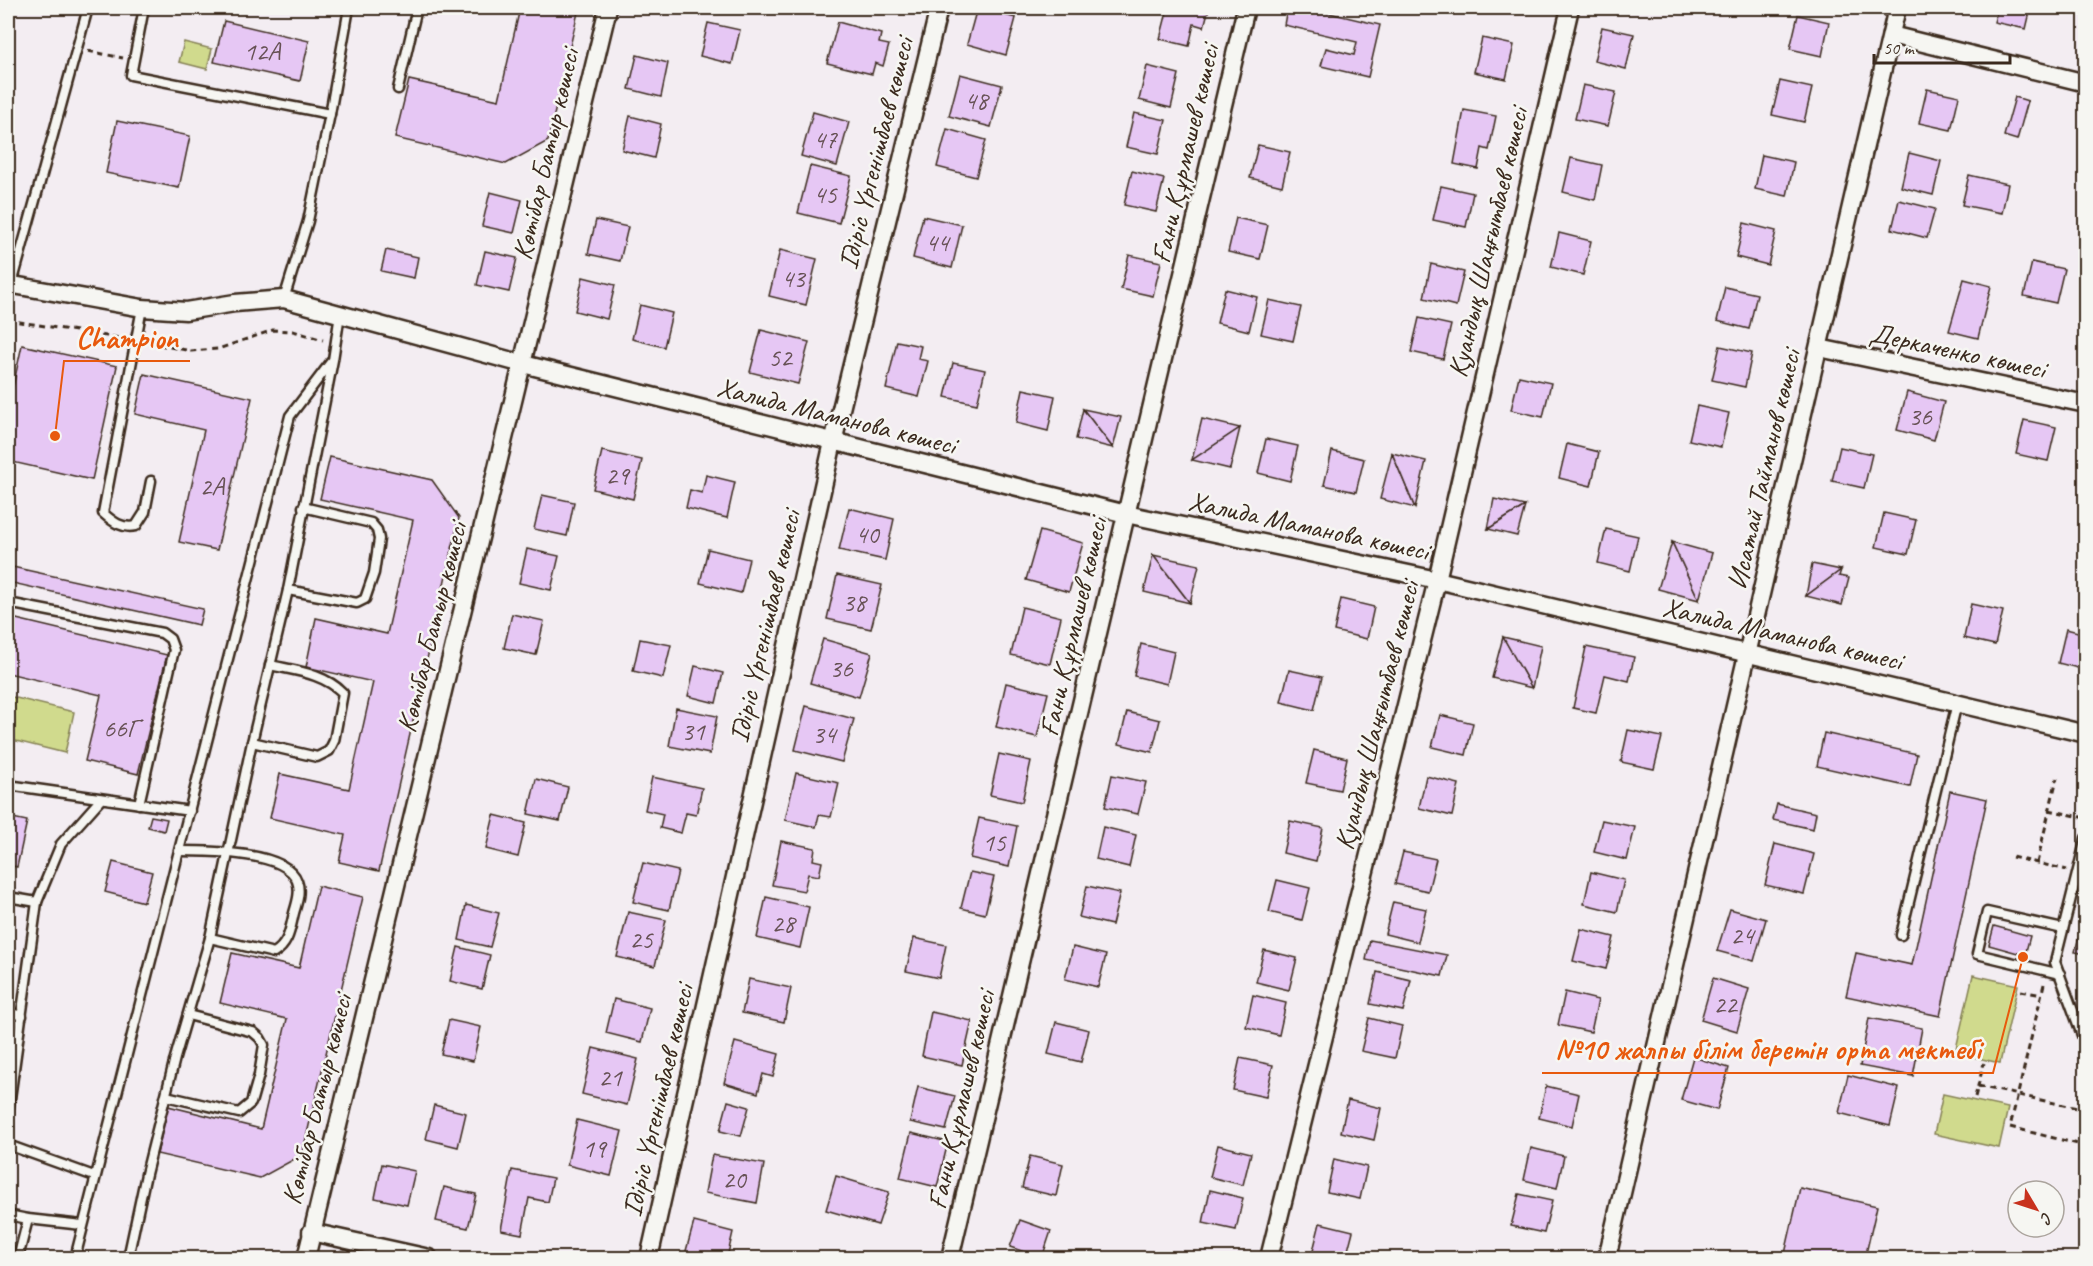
<svg xmlns="http://www.w3.org/2000/svg" width="2093" height="1266" font-family="Caveat,sans-serif">
<style>
.green{fill:#d0da8d;stroke:#868256;stroke-width:1.5}
.building{fill:#e6c7f4;stroke:#3b2a1e;stroke-width:1.5}
.lines{fill:none;stroke-linecap:round;stroke-linejoin:round}
.lane-casing{stroke:#3b2a1e;stroke-width:13}
.street-casing{stroke:#3b2a1e;stroke-width:21}
.path{stroke:#3b2a1e;stroke-width:3;stroke-dasharray:6 4.5;stroke-linecap:butt}
.lane{stroke:#f6f6f2;stroke-width:8}
.street{stroke:#f6f6f2;stroke-width:16}
.labels{text-anchor:middle;stroke-width:5;stroke-linejoin:round;paint-order:stroke}
.number-label{font-size:26px;fill:#665154}
.street-label{font-size:28px;fill:#3b2a1e;stroke:#f6f6f2}
.leader{fill:none;stroke:#e8590c;stroke-width:2}
.callout-dot{fill:#e8590c;stroke:#f6f6f2;stroke-width:2}
.callout-label{font-size:30px;text-anchor:middle;font-weight:bold;fill:#e8590c;stroke:#f6f6f2;stroke-width:5;stroke-linejoin:round;paint-order:stroke}
</style>
<rect width="100%" height="100%" fill="#f3edf2"/>
<filter id="ink" filterUnits="userSpaceOnUse"><feTurbulence type="fractalNoise" baseFrequency=".0167" numOctaves="2"/><feDisplacementMap in="SourceGraphic" scale="12" xChannelSelector="R" yChannelSelector="G"/><feConvolveMatrix kernelMatrix="1 2 1 2 8 2 1 2 1" color-interpolation-filters="sRGB"/></filter>
<g filter="url(#ink)">
<g class="green">
<path d="M184 42 212 49 207 69 179 62Z"/>
<path d="M8 696 74 712 65 753 8 739Z"/>
<path d="M1973 975 2018 985 2000 1063 1955 1053Z"/>
<path d="M1943 1094 2008 1108 1999 1148 1934 1134Z"/>
</g>
<g class="building">
<path d="M8 8H13L8 32Z"/>
<path d="M520 8H579L548 141 506 164 395 138 409 80 499 100Z"/>
<path d="M977 8 1016 18 1006 55 967 44Z"/>
<path d="M1168 8H1209L1204 27 1194 24 1189 46 1160 39Z"/>
<path d="M1287 8H1308L1380 25 1368 77 1321 66 1326 48 1354 55 1357 42 1284 25Z"/>
<path d="M1998 8H2031L2026 29 1994 22Z"/>
<path d="M1798 15 1829 22 1822 56 1790 49Z"/>
<path d="M224 21 309 41 300 81 214 62Z"/>
<path d="M838 22 881 34 879 43 889 45 883 66 875 63 872 74 827 63Z"/>
<path d="M708 23 740 30 732 64 700 56Z"/>
<path d="M1602 27 1634 34 1626 69 1594 61Z"/>
<path d="M1482 38 1514 45 1506 79 1474 72Z"/>
<path d="M637 55 668 63 661 97 629 89Z"/>
<path d="M1147 66 1179 74 1171 108 1139 100Z"/>
<path d="M960 74 1002 85 991 127 949 116Z"/>
<path d="M1780 81 1812 88 1804 122 1772 115Z"/>
<path d="M1583 85 1616 92 1608 126 1575 119Z"/>
<path d="M1927 89 1959 96 1951 130 1919 123Z"/>
<path d="M2015 97 2028 101 2017 140 2004 136Z"/>
<path d="M1464 110 1496 116 1489 150 1482 148 1478 169 1454 164Z"/>
<path d="M813 112 849 122 837 166 801 156Z"/>
<path d="M1134 113 1166 120 1158 154 1126 147Z"/>
<path d="M630 116 661 124 654 158 622 150Z"/>
<path d="M117 121 190 136 179 188 106 173Z"/>
<path d="M947 129 986 140 976 177 937 167Z"/>
<path d="M1258 145 1290 152 1282 186 1250 178Z"/>
<path d="M1909 153 1941 161 1933 195 1901 187Z"/>
<path d="M1762 155 1794 162 1787 196 1755 189Z"/>
<path d="M1571 158 1602 165 1595 200 1563 192Z"/>
<path d="M810 166 851 176 839 223 798 213Z"/>
<path d="M1132 171 1164 179 1156 212 1124 205Z"/>
<path d="M1969 175 2008 184 2002 213 1962 205Z"/>
<path d="M1441 186 1473 193 1466 227 1433 220Z"/>
<path d="M490 192 522 200 514 233 482 226Z"/>
<path d="M1899 200 1935 209 1927 238 1892 229Z"/>
<path d="M923 216 962 225 952 268 913 258Z"/>
<path d="M1236 218 1268 225 1260 259 1228 252Z"/>
<path d="M596 220 628 227 620 261 588 254Z"/>
<path d="M1744 223 1776 231 1768 265 1736 257Z"/>
<path d="M1559 233 1591 241 1583 275 1551 267Z"/>
<path d="M386 250 418 257 414 278 381 271Z"/>
<path d="M780 250 817 259 806 305 769 296Z"/>
<path d="M485 251 517 258 509 292 477 285Z"/>
<path d="M1129 255 1161 262 1153 296 1121 289Z"/>
<path d="M2032 262 2064 269 2056 303 2024 296Z"/>
<path d="M1431 264 1464 272 1456 306 1424 298Z"/>
<path d="M583 277 615 285 607 319 575 311Z"/>
<path d="M1964 279 1991 286 1978 338 1949 331Z"/>
<path d="M1725 287 1757 294 1749 329 1717 321Z"/>
<path d="M1225 289 1257 297 1249 331 1217 323Z"/>
<path d="M1269 300 1301 307 1293 341 1261 334Z"/>
<path d="M640 305 672 313 664 347 632 339Z"/>
<path d="M1419 318 1451 325 1443 359 1411 352Z"/>
<path d="M761 330 809 342 798 384 750 372Z"/>
<path d="M897 341 921 346 918 359 928 361 919 397 886 389Z"/>
<path d="M22 345 117 366 92 480 8 461V410Z"/>
<path d="M1720 346 1752 353 1745 387 1712 380Z"/>
<path d="M953 363 985 370 977 404 945 397Z"/>
<path d="M144 374 252 398 217 550 179 542 204 430 135 414Z"/>
<path d="M1519 376 1551 383 1543 417 1511 410Z"/>
<path d="M1023 389 1055 396 1048 431 1016 423Z"/>
<path d="M1907 392 1944 402 1934 440 1897 430Z"/>
<path d="M1697 406 1729 413 1721 447 1689 440Z"/>
<path d="M1083 409 1113 448 1076 439Z"/>
<path d="M1083 409 1121 417 1113 448Z"/>
<path d="M1202 419 1240 428 1192 460Z"/>
<path d="M2024 420 2056 427 2048 461 2016 454Z"/>
<path d="M1240 428 1230 469 1192 460Z"/>
<path d="M1266 439 1298 446 1290 481 1258 473Z"/>
<path d="M1567 444 1599 452 1591 486 1559 478Z"/>
<path d="M1840 447 1872 454 1864 488 1832 481Z"/>
<path d="M602 451 642 460 633 499 593 489Z"/>
<path d="M1332 451 1364 459 1356 492 1324 485Z"/>
<path d="M1392 453 1415 508 1380 499Z"/>
<path d="M1392 453 1426 461 1415 508Z"/>
<path d="M330 457 432 480 459 518 379 871 339 862 345 835 270 818 280 774 349 789 373 682 306 667 316 618 387 634 413 520 320 499Z"/>
<path d="M706 475 735 482 727 518 686 508 690 490 702 493Z"/>
<path d="M542 495 574 502 567 536 534 529Z"/>
<path d="M1494 499 1525 506 1488 529Z"/>
<path d="M1525 506 1517 536 1488 529Z"/>
<path d="M849 508 894 519 885 560 839 550Z"/>
<path d="M1884 513 1916 520 1908 554 1876 547Z"/>
<path d="M1606 529 1638 536 1630 571 1598 563Z"/>
<path d="M1040 531 1083 543 1069 592 1026 580Z"/>
<path d="M1672 542 1699 600 1658 589Z"/>
<path d="M1672 542 1712 553 1699 600Z"/>
<path d="M527 549 559 556 551 590 519 583Z"/>
<path d="M708 549 749 559 741 593 700 583Z"/>
<path d="M1153 555 1190 603 1144 592Z"/>
<path d="M1153 555 1199 565 1190 603Z"/>
<path d="M1812 564 1841 570 1806 596Z"/>
<path d="M8 566 203 609 199 625 8 582Z"/>
<path d="M1841 570 1839 576 1849 578 1842 605 1806 596Z"/>
<path d="M837 575 882 585 871 629 827 619Z"/>
<path d="M1341 599 1374 607 1367 639 1334 631Z"/>
<path d="M1971 604 2003 611 1995 645 1964 638Z"/>
<path d="M1022 607 1061 617 1050 664 1011 655Z"/>
<path d="M512 614 544 621 536 655 504 648Z"/>
<path d="M8 617 167 655 138 774 85 761 101 695 8 673Z"/>
<path d="M2066 629 2086 634V670L2058 663Z"/>
<path d="M1503 637 1532 688 1492 678Z"/>
<path d="M1503 637 1541 646 1532 688Z"/>
<path d="M640 639 671 645 663 678 633 671Z"/>
<path d="M823 639 872 653 859 697 810 683Z"/>
<path d="M1141 644 1174 652 1167 684 1134 676Z"/>
<path d="M1586 647 1634 657 1629 681 1605 675 1596 713 1573 708Z"/>
<path d="M695 666 723 673 716 703 688 696Z"/>
<path d="M1289 670 1322 677 1314 710 1281 702Z"/>
<path d="M1006 683 1048 693 1037 737 996 727Z"/>
<path d="M806 706 854 719 842 762 795 750Z"/>
<path d="M676 708 717 716 710 754 669 746Z"/>
<path d="M1127 712 1160 720 1152 752 1119 744Z"/>
<path d="M1440 715 1473 723 1466 755 1432 747Z"/>
<path d="M1628 730 1662 737 1654 769 1621 762Z"/>
<path d="M1824 733 1917 754 1910 787 1817 766Z"/>
<path d="M1314 750 1347 758 1340 790 1306 783Z"/>
<path d="M999 754 1031 761 1022 802 990 795Z"/>
<path d="M796 773 839 783 831 817 819 815 816 827 785 820Z"/>
<path d="M1112 775 1146 782 1138 814 1105 807Z"/>
<path d="M1426 776 1459 784 1452 816 1419 808Z"/>
<path d="M652 777 702 788 696 815 686 813 681 833 660 828 663 814 645 810Z"/>
<path d="M536 779 568 787 560 821 528 814Z"/>
<path d="M1950 791 1987 799 1940 1016 1846 996 1856 953 1912 965Z"/>
<path d="M1777 804 1816 813 1813 829 1773 820Z"/>
<path d="M494 815 526 823 518 857 486 849Z"/>
<path d="M151 816 167 819 164 831 148 827Z"/>
<path d="M8 817 27 821 17 867 8 865Z"/>
<path d="M979 818 1017 826 1009 867 970 858Z"/>
<path d="M1602 820 1635 827 1627 860 1594 852Z"/>
<path d="M1290 821 1323 828 1316 861 1283 853Z"/>
<path d="M1103 827 1136 835 1129 867 1096 859Z"/>
<path d="M781 841 815 848 813 860 822 862 819 876 808 874 804 891 772 885Z"/>
<path d="M1775 844 1814 854 1804 894 1765 885Z"/>
<path d="M1403 852 1436 859 1428 891 1395 884Z"/>
<path d="M113 862 152 872 144 902 105 892Z"/>
<path d="M643 863 678 871 669 910 633 902Z"/>
<path d="M970 872 994 877 985 914 961 908Z"/>
<path d="M1591 872 1624 880 1617 912 1584 904Z"/>
<path d="M1277 880 1310 888 1302 920 1269 912Z"/>
<path d="M318 886 363 897 302 1155 260 1178 157 1154 168 1106 261 1129 287 1019 220 1003 232 953 299 968Z"/>
<path d="M1087 886 1120 893 1112 925 1079 917Z"/>
<path d="M766 897 809 907 800 948 757 938Z"/>
<path d="M1393 902 1426 909 1418 942 1385 934Z"/>
<path d="M466 905 499 913 490 947 459 940Z"/>
<path d="M1730 909 1766 919 1754 961 1717 951Z"/>
<path d="M2086 909V954L2075 952Z"/>
<path d="M628 912 666 920 655 966 617 957Z"/>
<path d="M1994 926 2030 936 2025 955 1989 945Z"/>
<path d="M1581 929 1614 937 1606 969 1573 961Z"/>
<path d="M914 938 946 945 939 978 906 971Z"/>
<path d="M1370 940 1447 955 1442 976 1366 960Z"/>
<path d="M458 947 490 955 482 989 450 981Z"/>
<path d="M1073 947 1106 955 1098 987 1065 979Z"/>
<path d="M1264 950 1297 958 1289 990 1256 982Z"/>
<path d="M1377 972 1411 980 1403 1011 1370 1004Z"/>
<path d="M1713 978 1749 989 1737 1031 1701 1020Z"/>
<path d="M749 979 791 988 784 1022 742 1013Z"/>
<path d="M1565 992 1598 1000 1591 1032 1558 1025Z"/>
<path d="M1253 995 1286 1003 1279 1035 1246 1027Z"/>
<path d="M614 999 650 1008 642 1042 606 1033Z"/>
<path d="M931 1012 972 1021 962 1065 922 1056Z"/>
<path d="M1369 1018 1402 1026 1395 1058 1361 1051Z"/>
<path d="M1869 1018 1922 1028 1913 1076 1860 1066Z"/>
<path d="M449 1020 481 1027 473 1061 441 1054Z"/>
<path d="M1056 1022 1089 1030 1081 1062 1048 1054Z"/>
<path d="M735 1042 779 1054 773 1077 763 1074 758 1093 724 1083Z"/>
<path d="M593 1048 638 1059 627 1105 582 1094Z"/>
<path d="M1693 1057 1729 1068 1717 1110 1681 1100Z"/>
<path d="M1240 1058 1273 1065 1266 1097 1233 1090Z"/>
<path d="M1848 1075 1899 1088 1890 1126 1839 1113Z"/>
<path d="M1546 1086 1579 1094 1572 1126 1539 1118Z"/>
<path d="M918 1087 955 1096 946 1130 910 1122Z"/>
<path d="M1348 1100 1381 1108 1374 1140 1341 1132Z"/>
<path d="M728 1101 749 1107 741 1136 720 1131Z"/>
<path d="M434 1105 466 1113 458 1147 426 1139Z"/>
<path d="M577 1120 622 1131 611 1176 567 1165Z"/>
<path d="M911 1133 948 1142 937 1187 900 1178Z"/>
<path d="M1218 1145 1251 1153 1243 1185 1210 1177Z"/>
<path d="M1531 1148 1564 1156 1557 1188 1524 1180Z"/>
<path d="M712 1155 764 1164 757 1203 705 1193Z"/>
<path d="M1030 1156 1063 1164 1056 1196 1022 1188Z"/>
<path d="M1334 1159 1367 1167 1360 1199 1327 1192Z"/>
<path d="M382 1164 415 1171 407 1205 375 1198Z"/>
<path d="M512 1170 553 1178 548 1202 529 1198 522 1234 501 1230Z"/>
<path d="M836 1176 889 1192 878 1225 826 1210Z"/>
<path d="M444 1187 476 1194 468 1228 436 1221Z"/>
<path d="M1800 1188 1877 1206 1865 1258H1784Z"/>
<path d="M1210 1190 1243 1198 1236 1230 1203 1223Z"/>
<path d="M1519 1194 1552 1201 1544 1233 1511 1226Z"/>
<path d="M1020 1220 1051 1231 1042 1258 1010 1247Z"/>
<path d="M694 1222 733 1232 727 1258H684Z"/>
<path d="M1320 1223 1353 1231 1346 1258H1328L1312 1255Z"/>
</g>
<g class="lines">
<defs>
<g id="lane">
<path d="M144 8 131 75 330 114"/>
<path d="M398 89 417 8"/>
<path d="M12 284 88 8"/>
<path d="M284 299 308 221 330 114 349 8"/>
<path d="M142 308 103 513C113 522 122 529 136 526L145 512 151 481"/>
<path d="M288 590 357 603 365 599 374 573 379 539 377 530 371 523 303 507"/>
<path d="M8 603 162 633 170 639 174 650 139 804"/>
<path d="M252 742 317 757 329 751 334 741 343 693C323 673 296 671 270 665"/>
<path d="M8 785 190 811"/>
<path d="M2086 838 2055 962 2086 1046"/>
<path d="M180 851C206 851 287 851 297 881 301 891 297 903 294 913 290 929 289 944 274 953L210 938"/>
<path d="M8 897 37 902"/>
<path d="M1901 935 1957 703"/>
<path d="M2060 974 1977 954 1987 912 2063 929"/>
<path d="M8 1012 22 1016"/>
<path d="M166 1096 239 1113 251 1103 259 1075 264 1045 260 1038 253 1032 188 1015"/>
<path d="M8 1113 37 902 61 844 101 799"/>
<path d="M8 1145 94 1176"/>
<path d="M8 1215 28 1219 82 1225"/>
<path d="M18 1258 28 1219"/>
<path d="M75 1258 290 416 331 362"/>
<path d="M128 1258 146 1174 175 1058 210 938 252 742 288 590 333 360 340 314"/>
</g>
<g id="street">
<path d="M1891 35 2086 83"/>
<path d="M8 284 142 308 186 311 235 303 284 299 523 364 1126 514 1437 580 2086 734"/>
<path d="M1819 348 2086 404"/>
<path d="M311 1232 429 1258"/>
<path d="M306 1258 608 8"/>
<path d="M649 1258 833 442 939 8"/>
<path d="M950 1258 1246 8"/>
<path d="M1269 1258 1437 580 1570 8"/>
<path d="M1607 1258 1897 8"/>
</g>
</defs>
<use href="#lane" class="lane-casing"/>
<use href="#street" class="street-casing"/>
<g class="path">
<path d="M88 51 123 58"/>
<path d="M8 320 125 339"/>
<path d="M149 343 191 351 218 349 273 330 293 331 323 340"/>
<path d="M2049 810 2086 818"/>
<path d="M2012 857 2067 870"/>
<path d="M2037 863 2057 778"/>
<path d="M2044 984 2010 1127 2078 1144 2086 1117"/>
<path d="M2021 991 2042 995"/>
<path d="M1978 1086 2086 1110"/>
<path d="M1975 1097 1984 1063"/>
</g>
<use href="#lane" class="lane"/>
<use href="#street" class="street"/>
</g>
</g>
<g class="labels">
<g class="number-label">
<text x="262" y="60">12А</text>
<text x="976" y="109">48</text>
<text x="825" y="148">47</text>
<text x="825" y="203">45</text>
<text x="937" y="251">44</text>
<text x="793" y="287">43</text>
<text x="780" y="366">52</text>
<text x="1920" y="425">36</text>
<text x="617" y="484">29</text>
<text x="212" y="495">2А</text>
<text x="867" y="543">40</text>
<text x="854" y="611">38</text>
<text x="841" y="677">36</text>
<text x="121" y="737">66Г</text>
<text x="693" y="740">31</text>
<text x="824" y="743">34</text>
<text x="994" y="851">15</text>
<text x="783" y="932">28</text>
<text x="1742" y="944">24</text>
<text x="641" y="948">25</text>
<text x="1725" y="1013">22</text>
<text x="610" y="1086">21</text>
<text x="594" y="1157">19</text>
<text x="734" y="1188">20</text>
</g>
<g class="street-label">
<text transform="translate(875 153) rotate(-76)" y="10">Ідіріс Үргенішбаев көшесі</text>
<text transform="translate(545 154) rotate(-77)" y="10">Көтібар Батыр көшесі</text>
<text transform="translate(1184 154) rotate(-77)" y="10">Ғани Құрмашев көшесі</text>
<text transform="translate(1487 242) rotate(-77)" y="10">Қуандық Шаңғытбаев көшесі</text>
<text transform="translate(1958 350) rotate(12)" y="10">Деркаченко көшесі</text>
<text transform="translate(837 415) rotate(14)" y="10">Халида Маманова көшесі</text>
<text transform="translate(1763 469) rotate(-77)" y="10">Исатай Тайманов көшесі</text>
<text transform="translate(1309 525) rotate(12)" y="10">Халида Маманова көшесі</text>
<text transform="translate(764 626) rotate(-77)" y="10">Ідіріс Үргенішбаев көшесі</text>
<text transform="translate(431 627) rotate(-76)" y="10">Көтібар Батыр көшесі</text>
<text transform="translate(1072 627) rotate(-77)" y="10">Ғани Құрмашев көшесі</text>
<text transform="translate(1783 633) rotate(13)" y="10">Халида Маманова көшесі</text>
<text transform="translate(1376 715) rotate(-76)" y="10">Қуандық Шаңғытбаев көшесі</text>
<text transform="translate(316 1099) rotate(-76)" y="10">Көтібар Батыр көшесі</text>
<text transform="translate(657 1100) rotate(-77)" y="10">Ідіріс Үргенішбаев көшесі</text>
<text transform="translate(960 1100) rotate(-77)" y="10">Ғани Құрмашев көшесі</text>
</g>
</g>
<path class="leader" d="M55 436L64 361H190M2023 957L1993 1073H1542"/>
<g class="callout-dot">
<circle cx="55" cy="436" r="6"/>
<circle cx="2023" cy="957" r="6"/>
</g>
<g class="callout-label">
<text x="127" y="348">Champion</text>
<text x="1768" y="1059">№10 жалпы білім беретін орта мектебі</text>
</g>
<rect width="2093" height="1266" fill="none" stroke="#f6f6f2" stroke-width="30"/>
<rect x="15" y="15" width="2063" height="1236" fill="none" stroke="#3b2a1e" stroke-width="2" filter="url(#ink)"/>
<g transform="translate(2036 1209) rotate(129)"><circle r="28" fill="#f6f6f2" stroke="#aba49d" stroke-width="1.5"/>
<path d="M0-4.5L10 22L0 15L-10 22Z" fill="#c8321e"/>
<text y="-9" font-size="16" font-weight="bold" text-anchor="middle" fill="#3b2a1e">С</text>
</g>
<path d="M1874 54v9h136v-9" fill="none" stroke="#3b2a1e" stroke-width="3"/>
<text x="1883" y="54" font-size="18" fill="#3b2a1e" stroke="#f6f6f2" stroke-width="4.5" paint-order="stroke">50 m</text>
</svg>
